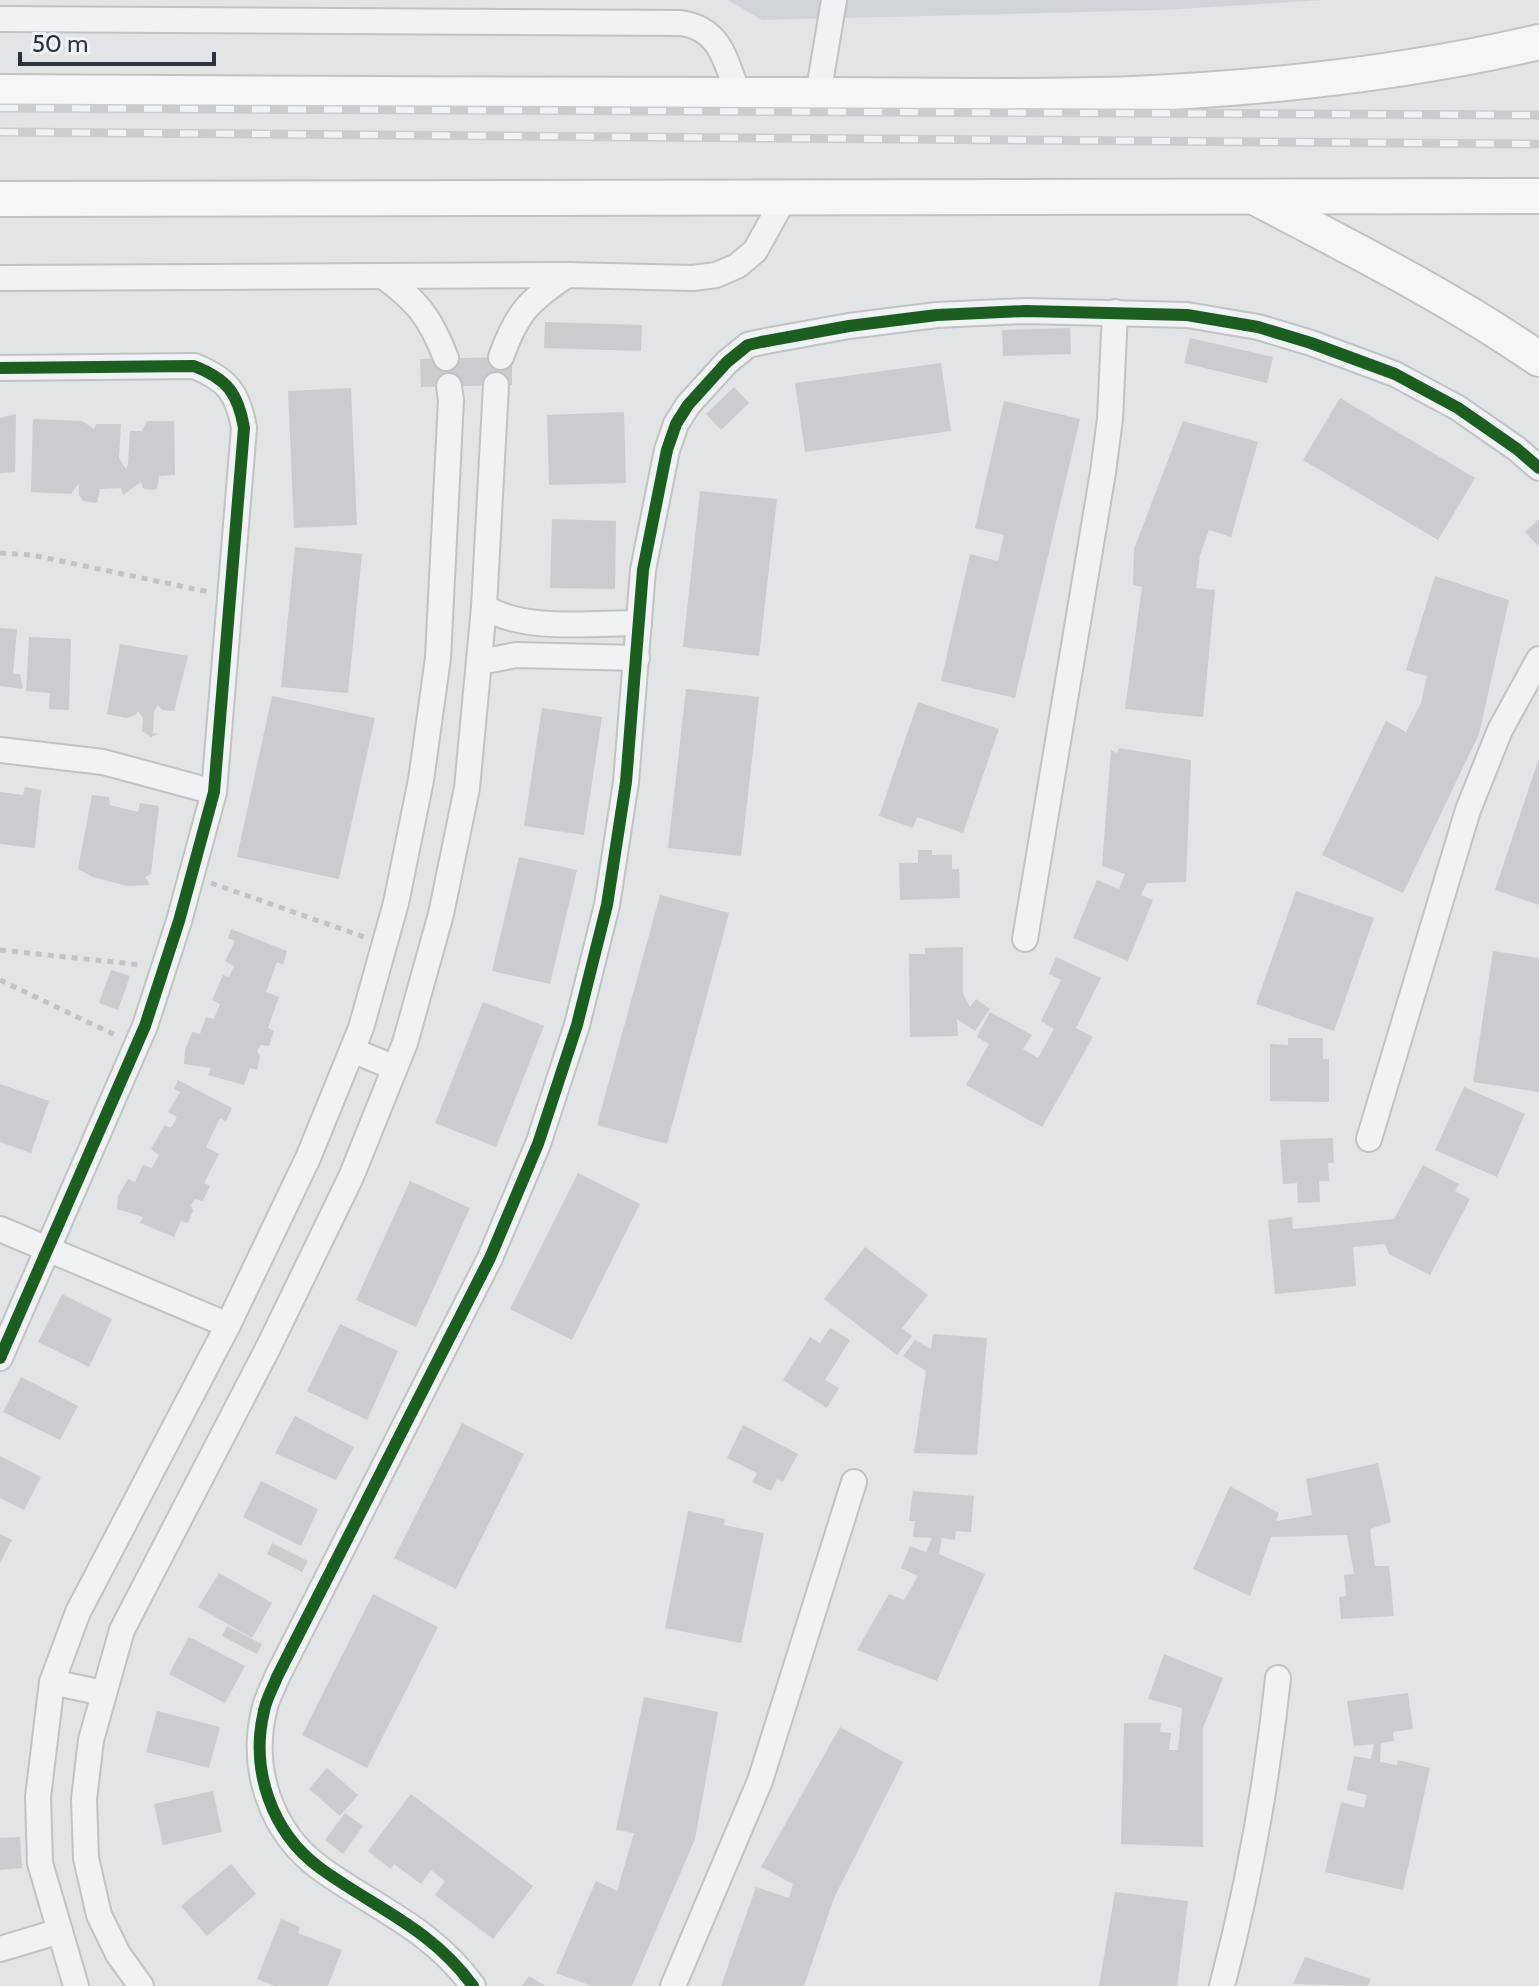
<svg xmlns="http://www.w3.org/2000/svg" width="1539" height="1986" font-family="Cabin,sans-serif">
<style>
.built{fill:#d0d4d9}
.building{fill:#cacccf}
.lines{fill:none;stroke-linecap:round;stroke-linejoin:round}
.street-casing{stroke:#c0c2c4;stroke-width:28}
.secondary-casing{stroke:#c0c2c4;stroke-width:38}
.path{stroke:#c1c3c7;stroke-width:5;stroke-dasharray:6 6;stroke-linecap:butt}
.street{stroke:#f1f2f4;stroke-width:24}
.secondary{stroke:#f6f6f6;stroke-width:34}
.rail-casing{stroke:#cbccce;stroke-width:9}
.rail{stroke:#eff2f6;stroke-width:6;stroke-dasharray:18;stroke-linecap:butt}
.cycleway-casing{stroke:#eff2f6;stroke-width:17}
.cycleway{stroke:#1b5e20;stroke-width:12}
</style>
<rect width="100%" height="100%" fill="#e2e4e6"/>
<path class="built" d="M728 0H1324L1164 10 762 20Z"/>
<g class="building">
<path d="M545 322 642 325 641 351 544 348Z"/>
<path d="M1070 328 1071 354 1003 356 1002 330Z"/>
<path d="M1190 338 1273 357 1267 383 1184 363Z"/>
<path d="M512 357V385L421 387 420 359Z"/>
<path d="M941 363 951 431 805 452 795 383Z"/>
<path d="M734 387 749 403 721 430 706 414Z"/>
<path d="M351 388 357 525 294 528 288 391Z"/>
<path d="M1340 398 1475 478 1438 540 1303 460Z"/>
<path d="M1004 401 1080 419 1015 698 941 681 970 554 998 561 1004 535 975 528Z"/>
<path d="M624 412 626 483 549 485 547 415Z"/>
<path d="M16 414 15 472 0 473V418Z"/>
<path d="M33 419 82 421 94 429 96 424H121L119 458 126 469 128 464 130 431H142L147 421H174L175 475 159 476 157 489 151 490 143 488 141 482 123 495 121 488 100 489 97 503 83 501 79 495V483L71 494 31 492Z"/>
<path d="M1183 421 1258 442 1231 537 1209 530 1200 555 1196 588 1215 590 1203 717 1125 709 1142 587 1133 585 1134 549Z"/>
<path d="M700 491 777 499 759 656 683 647Z"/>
<path d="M552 519 616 521 615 589 550 588Z"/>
<path d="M1539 519V547L1525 532Z"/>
<path d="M295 547 362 554 348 693 281 687Z"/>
<path d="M1435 576 1509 600 1479 734 1403 893 1322 855 1386 721 1406 732 1421 703 1427 676 1406 670Z"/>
<path d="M0 628 17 629 13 674H20L23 689 0 686Z"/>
<path d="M29 637 71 639 69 710 49 709 50 693 26 691Z"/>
<path d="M120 644 188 656 174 711 162 710 158 705 154 711 153 733 158 734 151 737 142 731 143 718 138 711 136 715 126 718 107 714Z"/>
<path d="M686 689 759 697 741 856 668 848Z"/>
<path d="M272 696 375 718 339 879 237 857Z"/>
<path d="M918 702 999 729 963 833 917 817 913 828 879 816Z"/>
<path d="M542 708 602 717 584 835 524 826Z"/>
<path d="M1119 748 1191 760 1186 882 1147 883 1141 895 1153 900 1128 961 1073 938 1097 880 1119 889 1125 874 1102 866 1111 750 1117 753Z"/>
<path d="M1539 758V905L1495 890Z"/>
<path d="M25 787 41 790 35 848 0 844V792L23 795Z"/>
<path d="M92 795 109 797 110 805 138 812 140 803 159 806 151 874 145 877 150 885 127 886 93 877 78 869Z"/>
<path d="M918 850H932V855H952V869H959L960 898 900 900 899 863H918Z"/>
<path d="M519 857 577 870 550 984 492 971Z"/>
<path d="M1296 891 1374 918 1334 1031 1256 1004Z"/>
<path d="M660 895 729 913 667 1144 597 1125Z"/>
<path d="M231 929 287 951 283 965 277 962 266 992 279 997 268 1028 274 1031 269 1046 261 1045 257 1051 260 1056 257 1070 250 1068 244 1085 208 1075 211 1068 184 1064 185 1050 192 1032 200 1034 206 1017 214 1019 220 1004 212 1000 223 975 229 977 234 966 225 961 235 941 228 938Z"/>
<path d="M963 947V994L970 1007 976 999 990 1009 975 1031 957 1019 958 1036 910 1037 909 954H925V948Z"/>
<path d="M1493 951 1539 958V1092L1473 1082Z"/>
<path d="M1056 957 1101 978 1076 1028 1093 1037 1042 1127 966 1085 989 1044 977 1037 990 1012 1032 1035 1023 1049 1038 1058 1054 1029 1041 1021 1061 980 1049 974Z"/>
<path d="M111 970 130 976 118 1010 99 1003Z"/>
<path d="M483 1002 544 1026 496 1147 435 1123Z"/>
<path d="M1288 1038H1323V1059H1329V1102L1270 1101V1044L1288 1045Z"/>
<path d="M178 1080 232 1108 226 1122 220 1118 206 1147 219 1154 204 1183 210 1186 203 1201 195 1199 191 1205 193 1211 188 1223 181 1221 174 1237 140 1223 143 1217 117 1209 118 1196 128 1179 135 1182 143 1165 152 1168 159 1155 151 1149 165 1125 171 1128 177 1117 168 1112 180 1092 174 1089Z"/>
<path d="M0 1084 49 1101 31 1153 0 1142Z"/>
<path d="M1464 1087 1525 1114 1497 1177 1435 1150Z"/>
<path d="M1333 1138 1334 1163H1328L1329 1181H1319L1320 1202 1298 1203 1297 1183 1283 1184 1280 1140Z"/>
<path d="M1423 1165 1459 1184 1455 1191 1470 1199 1430 1275 1389 1254 1385 1244 1353 1247 1356 1286 1275 1294 1268 1220 1292 1217 1293 1229 1394 1219Z"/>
<path d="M578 1173 640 1204 572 1340 510 1309Z"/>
<path d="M410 1181 470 1208 416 1327 356 1300Z"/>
<path d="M865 1247 928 1295 902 1328 912 1336 897 1355 824 1299Z"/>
<path d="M62 1294 112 1319 89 1367 38 1342Z"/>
<path d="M340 1324 398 1351 367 1420 307 1391Z"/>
<path d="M830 1328 850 1340 825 1380 839 1388 827 1408 783 1380 810 1337 820 1343Z"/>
<path d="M933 1334 987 1338 977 1455 914 1453 926 1371 903 1356 915 1340 931 1349Z"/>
<path d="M21 1377 78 1406 60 1440 3 1412Z"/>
<path d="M295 1416 354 1447 336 1480 275 1453Z"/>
<path d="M462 1423 524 1454 456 1589 394 1558Z"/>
<path d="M743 1425 798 1454 783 1482 777 1479 771 1491 752 1482 757 1473 727 1458Z"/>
<path d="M0 1456 41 1477 24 1510 0 1498Z"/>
<path d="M1378 1463 1391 1522 1370 1529 1375 1566H1389L1394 1616 1341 1619 1339 1597 1346 1596 1344 1575 1354 1574 1347 1535 1271 1537 1250 1596 1193 1569 1230 1486 1279 1513 1276 1521 1312 1515 1306 1479Z"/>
<path d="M261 1481 318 1509 301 1546 243 1517Z"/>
<path d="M913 1491 974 1496 971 1532 956 1531 955 1540 942 1538 939 1554 985 1574 937 1681 857 1650 889 1594 904 1600 918 1576 901 1568 910 1546 926 1552 932 1538 913 1537 915 1521H909Z"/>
<path d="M688 1511 725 1519 724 1525 764 1533 741 1643 665 1628Z"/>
<path d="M0 1534 12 1540 0 1563Z"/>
<path d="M272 1543 308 1561 302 1572 267 1554Z"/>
<path d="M219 1573 272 1603 252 1638 198 1607Z"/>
<path d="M373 1594 438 1627 367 1768 302 1735Z"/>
<path d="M227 1626 262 1644 257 1654 222 1636Z"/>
<path d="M189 1637 245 1666 225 1703 169 1674Z"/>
<path d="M1164 1654 1223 1678 1203 1728V1847L1121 1844 1124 1723H1161L1160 1732 1171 1733 1169 1750H1178L1182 1708 1148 1699Z"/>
<path d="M1408 1693 1413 1729 1393 1732 1394 1741 1381 1743 1380 1762 1397 1765 1398 1760 1430 1768 1403 1890 1325 1872 1341 1802 1364 1808 1367 1795 1347 1790 1354 1756 1371 1759 1374 1744 1354 1746 1347 1701Z"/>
<path d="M644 1697 718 1712 695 1839 632 1986H592L556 1973 596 1881 617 1891 634 1833 616 1830Z"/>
<path d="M157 1711 220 1727 209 1768 146 1752Z"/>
<path d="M840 1727 903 1762 834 1898 804 1986H721L756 1887 789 1898 793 1884 761 1867Z"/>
<path d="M327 1768 358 1795 340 1816 309 1789Z"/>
<path d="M213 1791 222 1832 163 1845 154 1804Z"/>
<path d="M411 1794 533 1886 493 1939 435 1895 445 1881 431 1870 421 1884 394 1864 391 1869 368 1851Z"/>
<path d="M345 1813 363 1826 343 1854 325 1840Z"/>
<path d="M20 1837 22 1868 0 1870V1838Z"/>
<path d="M231 1864 256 1894 207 1936 181 1906Z"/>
<path d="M1115 1892 1188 1901 1177 1986H1099Z"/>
<path d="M281 1919 300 1927 298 1933 342 1950 328 1986H275L257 1979Z"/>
<path d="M1305 1957 1371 1979 1368 1986 1293 1984Z"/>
<path d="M529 1976 545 1986H522Z"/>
</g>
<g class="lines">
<defs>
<g id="street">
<path d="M0 19 681 23C722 29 725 62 739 95"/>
<path d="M818 95 834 0"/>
<path d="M383 276C418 302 430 317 446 358"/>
<path d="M0 278 567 275 693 278 716 275 737 266 755 251 785 197"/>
<path d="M501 357C517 313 528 301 567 275"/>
<path d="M0 368 194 366C227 379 238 393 244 428L214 792 179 921 145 1026 0 1358"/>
<path d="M484 607C525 632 591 623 639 623"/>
<path d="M480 662 516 655 637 658"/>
<path d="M0 750 103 762 214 792"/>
<path d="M1025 939 1103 472 1110 419 1115 312"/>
<path d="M352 1050 395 1068"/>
<path d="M1369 1139 1468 810 1500 730 1539 659"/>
<path d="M0 1229 228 1325"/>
<path d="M52 1682 103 1693"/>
<path d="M0 1949 60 1931"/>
<path d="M76 1986 40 1863 38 1797 52 1682 78 1612 228 1325 308 1158 361 1028 396 903 421 780 438 658 451 400 449 386"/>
<path d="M141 1986 118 1954 99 1915 86 1858 84 1799 91 1740 122 1630 269 1346 351 1177 405 1043 441 914 467 788 484 607 496 385"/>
<path d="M473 1986C431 1928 375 1908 320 1868 271 1832 250 1769 264 1711 266 1699 273 1688 277 1677L490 1258 538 1144 577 1025 607 905 626 782 643 570 667 450 676 424 688 405 727 362 748 345 761 342 849 326 937 315 1026 311 1187 315 1258 327 1311 343 1395 374 1458 408 1517 449 1539 468"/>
<path d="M673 1986 760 1781 854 1482"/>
<path d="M1222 1986C1249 1884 1267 1783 1278 1678"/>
</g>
<g id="secondary">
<path d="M0 92C277 93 553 96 830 95 930 95 1032 98 1132 94 1269 88 1406 73 1539 42"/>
<path d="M1256 198C1353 249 1449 297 1539 359"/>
<path d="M0 199 1539 196"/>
</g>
</defs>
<use href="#street" class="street-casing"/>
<use href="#secondary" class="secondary-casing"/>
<g class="path">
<path d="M0 553 32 555 209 592"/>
<path d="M211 883 364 937"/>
<path d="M0 950 142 965"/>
<path d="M0 980 115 1035"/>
</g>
<use href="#street" class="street"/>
<use href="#secondary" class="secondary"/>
<defs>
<g id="rail">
<path d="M0 108 1539 115"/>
<path d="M0 132 1539 144"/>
</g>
</defs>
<use href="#rail" class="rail-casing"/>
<use href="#rail" class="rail"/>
<defs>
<g id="cycleway">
<path d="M0 368 194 366C227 379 238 393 244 428L214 792 179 921 145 1026 0 1358"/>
<path d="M473 1986C431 1928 375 1908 320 1868 271 1832 250 1769 264 1711 266 1699 273 1688 277 1677L490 1258 538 1144 577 1025 607 905 626 782 643 570 667 450 676 424 688 405 727 362 748 345 761 342 849 326 937 315 1026 311 1187 315 1258 327 1311 343 1395 374 1458 408 1517 449 1539 468"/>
</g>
</defs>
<use href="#cycleway" class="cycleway-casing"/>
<use href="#cycleway" class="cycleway"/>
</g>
<path d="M20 52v12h194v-12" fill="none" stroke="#2a323f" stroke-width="4"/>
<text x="32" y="52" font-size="24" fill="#2a323f" stroke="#eff2f6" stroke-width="6" paint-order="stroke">50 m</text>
</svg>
